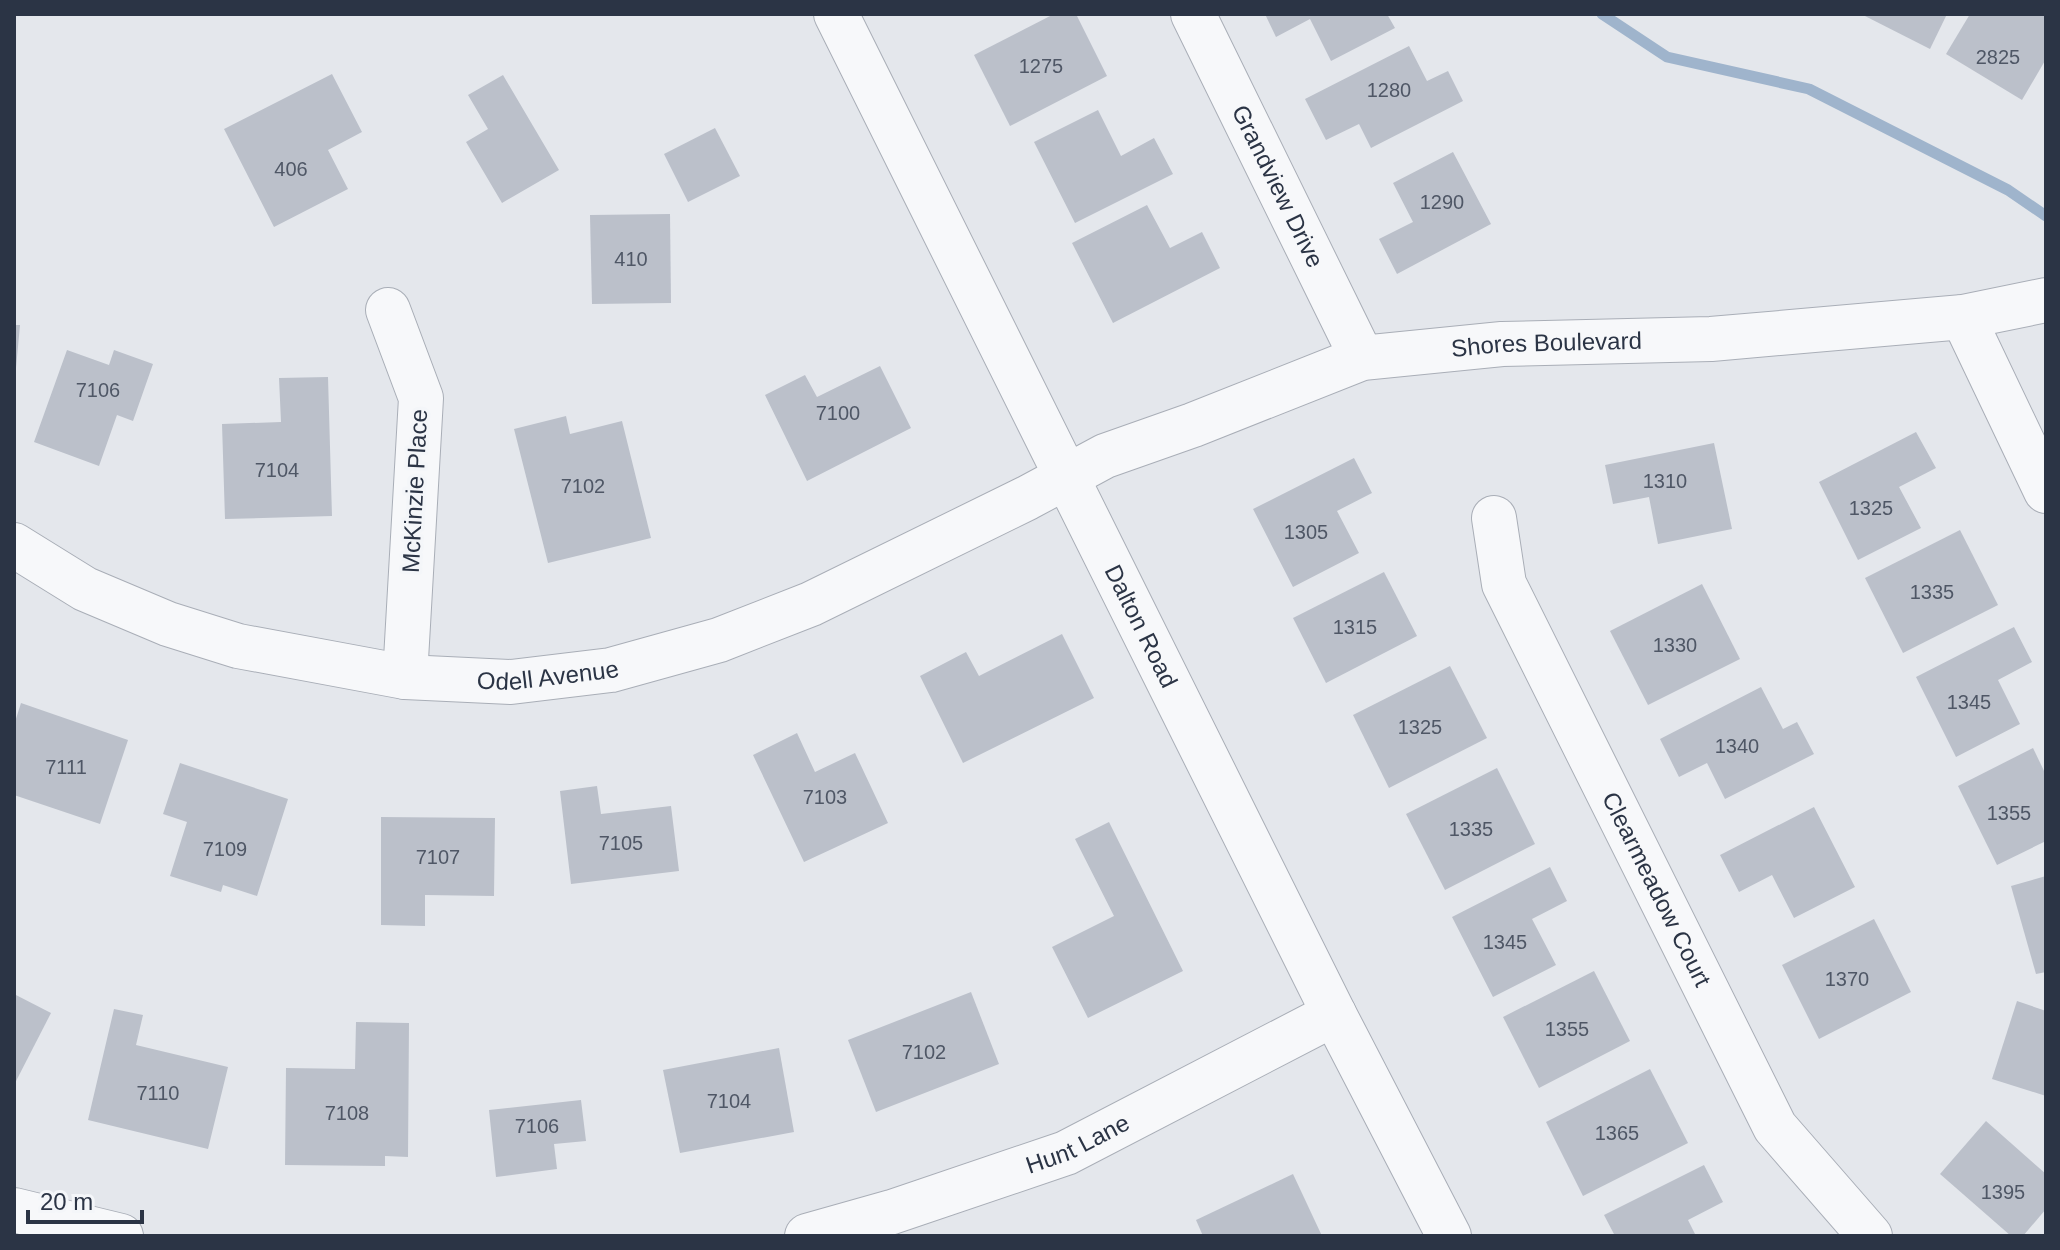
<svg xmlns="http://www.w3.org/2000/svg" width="2060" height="1250" font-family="Helvetica,sans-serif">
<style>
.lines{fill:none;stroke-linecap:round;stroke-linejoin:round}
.stream{stroke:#9fb4cc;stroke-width:11}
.building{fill:#bbc0ca}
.minor-casing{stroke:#a9aeb7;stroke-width:46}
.minor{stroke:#f7f8fa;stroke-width:44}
.labels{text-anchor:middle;stroke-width:7;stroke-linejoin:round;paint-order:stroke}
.number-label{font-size:20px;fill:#4f5766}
.street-label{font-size:24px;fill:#2b3445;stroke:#f4f6f9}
</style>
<rect width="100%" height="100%" fill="#e4e7ec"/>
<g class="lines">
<path class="stream" d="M1602 14 1667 57 1809 89 2008 190 2046 216"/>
</g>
<g class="building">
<path d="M1054 14H1076L1107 76 1010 126 974 55Z"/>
<path d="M1265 14H1387L1395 28 1331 61 1310 19 1276 37Z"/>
<path d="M1861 14H1947L1930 49Z"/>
<path d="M1970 14H2046V59L2022 100 1946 54Z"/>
<path d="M1409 46 1427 81 1448 71 1463 101 1371 148 1359 124 1326 140 1305 99Z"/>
<path d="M332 74 362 132 328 150 348 189 274 227 224 129Z"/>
<path d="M503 75 559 170 502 203 466 142 488 129 468 95Z"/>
<path d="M1098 110 1121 156 1154 138 1173 174 1075 223 1034 142Z"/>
<path d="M715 128 740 176 688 202 664 154Z"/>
<path d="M1453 152 1491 224 1397 274 1379 239 1413 222 1393 183Z"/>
<path d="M1147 205 1170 248 1202 232 1220 268 1113 323 1072 243Z"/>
<path d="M670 214 671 303 592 304 590 215Z"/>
<path d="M14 325H20L16 368H14Z"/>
<path d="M67 350 109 365 114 350 153 364 133 421 117 415 99 466 34 442Z"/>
<path d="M880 366 911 428 807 481 765 395 805 375 817 397Z"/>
<path d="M328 377 332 516 225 519 222 424 281 422 279 378Z"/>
<path d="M566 416 570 434 622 421 651 538 548 563 514 429Z"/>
<path d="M1916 432 1936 468 1899 487 1921 528 1858 560 1819 482Z"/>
<path d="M1714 443 1732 529 1658 544 1649 497 1613 504 1605 465Z"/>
<path d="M1354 458 1372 493 1337 511 1359 553 1293 587 1253 509Z"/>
<path d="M1960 530 1998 605 1903 653 1865 578Z"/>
<path d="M1384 572 1417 636 1326 683 1293 618Z"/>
<path d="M1702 584 1740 659 1648 705 1610 631Z"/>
<path d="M2014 627 2032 662 1998 680 2020 724 1956 757 1916 677Z"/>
<path d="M1062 634 1094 698 963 763 920 676 966 652 979 676Z"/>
<path d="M1450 666 1487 738 1389 788 1353 715Z"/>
<path d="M1761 687 1783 729 1797 722 1814 754 1725 799 1707 763 1679 777 1660 739Z"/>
<path d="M21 703 128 740 100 824 14 795V725Z"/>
<path d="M797 733 815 772 855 753 888 823 804 862 753 755Z"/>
<path d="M2033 748 2046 775V841L1997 865 1958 786Z"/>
<path d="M180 763 288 799 257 896 223 885 221 892 170 876 187 822 163 814Z"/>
<path d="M1497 768 1535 844 1445 890 1406 814Z"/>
<path d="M597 786 601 814 671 806 679 871 571 884 560 791Z"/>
<path d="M1814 807 1855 887 1794 918 1772 875 1739 892 1720 855Z"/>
<path d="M381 817 495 818 494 896 425 895V926L381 925Z"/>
<path d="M1109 822 1183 971 1088 1018 1052 947 1114 916 1075 839Z"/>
<path d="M1550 867 1567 901 1532 919 1556 965 1493 997 1452 917Z"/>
<path d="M2046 876V972L2036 974 2011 886Z"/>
<path d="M1874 919 1911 992 1819 1039 1782 965Z"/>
<path d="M1594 971 1630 1041 1539 1088 1503 1017Z"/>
<path d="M971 992 999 1064 876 1112 848 1040Z"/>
<path d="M14 994 51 1013 14 1085Z"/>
<path d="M2017 1001 2046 1011V1096L1992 1079Z"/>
<path d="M114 1009 143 1015 136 1045 228 1067 208 1149 88 1120Z"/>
<path d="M356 1022 409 1023 408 1157 385 1156V1166L285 1165 286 1068 355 1069Z"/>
<path d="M779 1048 794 1132 680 1153 663 1070Z"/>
<path d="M1650 1069 1688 1143 1583 1196 1546 1122Z"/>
<path d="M581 1100 586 1141 554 1144 557 1169 496 1177 489 1110Z"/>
<path d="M1986 1121 2046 1174V1209L2023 1236H2011L1940 1174Z"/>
<path d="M1704 1165 1723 1202 1688 1220 1696 1236H1615L1604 1215Z"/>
<path d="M1293 1174 1322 1236H1203L1196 1220Z"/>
</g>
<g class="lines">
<defs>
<g id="minor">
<path id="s1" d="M836 14 1334 1014 1449 1236"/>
<path id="s2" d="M1193 14 1362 358"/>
<path d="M388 310 421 398 405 677"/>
<path d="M1963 317 2046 491"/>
<path id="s3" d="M1494 518 1504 584 1775 1127 1870 1236"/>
<path id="s4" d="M14 545 85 589 168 624 238 646 405 677 511 682 611 670 719 640 811 604 1027 498 1105 456 1193 425 1362 358 1502 344 1711 339 1963 317 2046 300"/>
<path d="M14 1210 121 1236"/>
<path id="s5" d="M807 1236 892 1212 1066 1153 1334 1014"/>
</g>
</defs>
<use href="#minor" class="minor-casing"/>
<use href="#minor" class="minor"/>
</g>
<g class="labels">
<g class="number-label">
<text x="1998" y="64">2825</text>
<text x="1041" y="73">1275</text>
<text x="1389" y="97">1280</text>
<text x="291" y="176">406</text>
<text x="1442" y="209">1290</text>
<text x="631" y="266">410</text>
<text x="98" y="397">7106</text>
<text x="838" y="420">7100</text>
<text x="277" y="477">7104</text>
<text x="1665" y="488">1310</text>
<text x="583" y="493">7102</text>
<text x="1871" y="515">1325</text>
<text x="1306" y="539">1305</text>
<text x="1932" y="599">1335</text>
<text x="1355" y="634">1315</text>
<text x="1675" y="652">1330</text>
<text x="1969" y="709">1345</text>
<text x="1420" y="734">1325</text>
<text x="1737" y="753">1340</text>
<text x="66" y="774">7111</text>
<text x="825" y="804">7103</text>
<text x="2009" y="820">1355</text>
<text x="1471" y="836">1335</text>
<text x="621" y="850">7105</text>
<text x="225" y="856">7109</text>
<text x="438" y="864">7107</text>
<text x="1505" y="949">1345</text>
<text x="1847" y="986">1370</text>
<text x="1567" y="1036">1355</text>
<text x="924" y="1059">7102</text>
<text x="158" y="1100">7110</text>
<text x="729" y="1108">7104</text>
<text x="347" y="1120">7108</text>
<text x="537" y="1133">7106</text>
<text x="1617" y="1140">1365</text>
<text x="2003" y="1199">1395</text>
</g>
<g class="street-label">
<text dy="8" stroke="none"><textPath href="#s2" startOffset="192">Grandview Drive</textPath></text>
<text dy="8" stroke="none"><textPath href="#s4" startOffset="1624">Shores Boulevard</textPath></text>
<text transform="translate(415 491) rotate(-87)" y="8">McKinzie Place</text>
<text dy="8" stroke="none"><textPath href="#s1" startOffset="684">Dalton Road</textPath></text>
<text dy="8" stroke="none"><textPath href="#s4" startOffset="560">Odell Avenue</textPath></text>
<text dy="8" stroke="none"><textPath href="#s3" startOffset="408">Clearmeadow Court</textPath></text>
<text dy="8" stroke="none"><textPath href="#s5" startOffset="286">Hunt Lane</textPath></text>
</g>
</g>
<rect width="2060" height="1250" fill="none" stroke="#2b3445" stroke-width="32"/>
<path d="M28 1210v12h114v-12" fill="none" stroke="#2b3445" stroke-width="4"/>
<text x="40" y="1210" font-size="24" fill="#2b3445" stroke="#f4f6f9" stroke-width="6" paint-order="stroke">20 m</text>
</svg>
